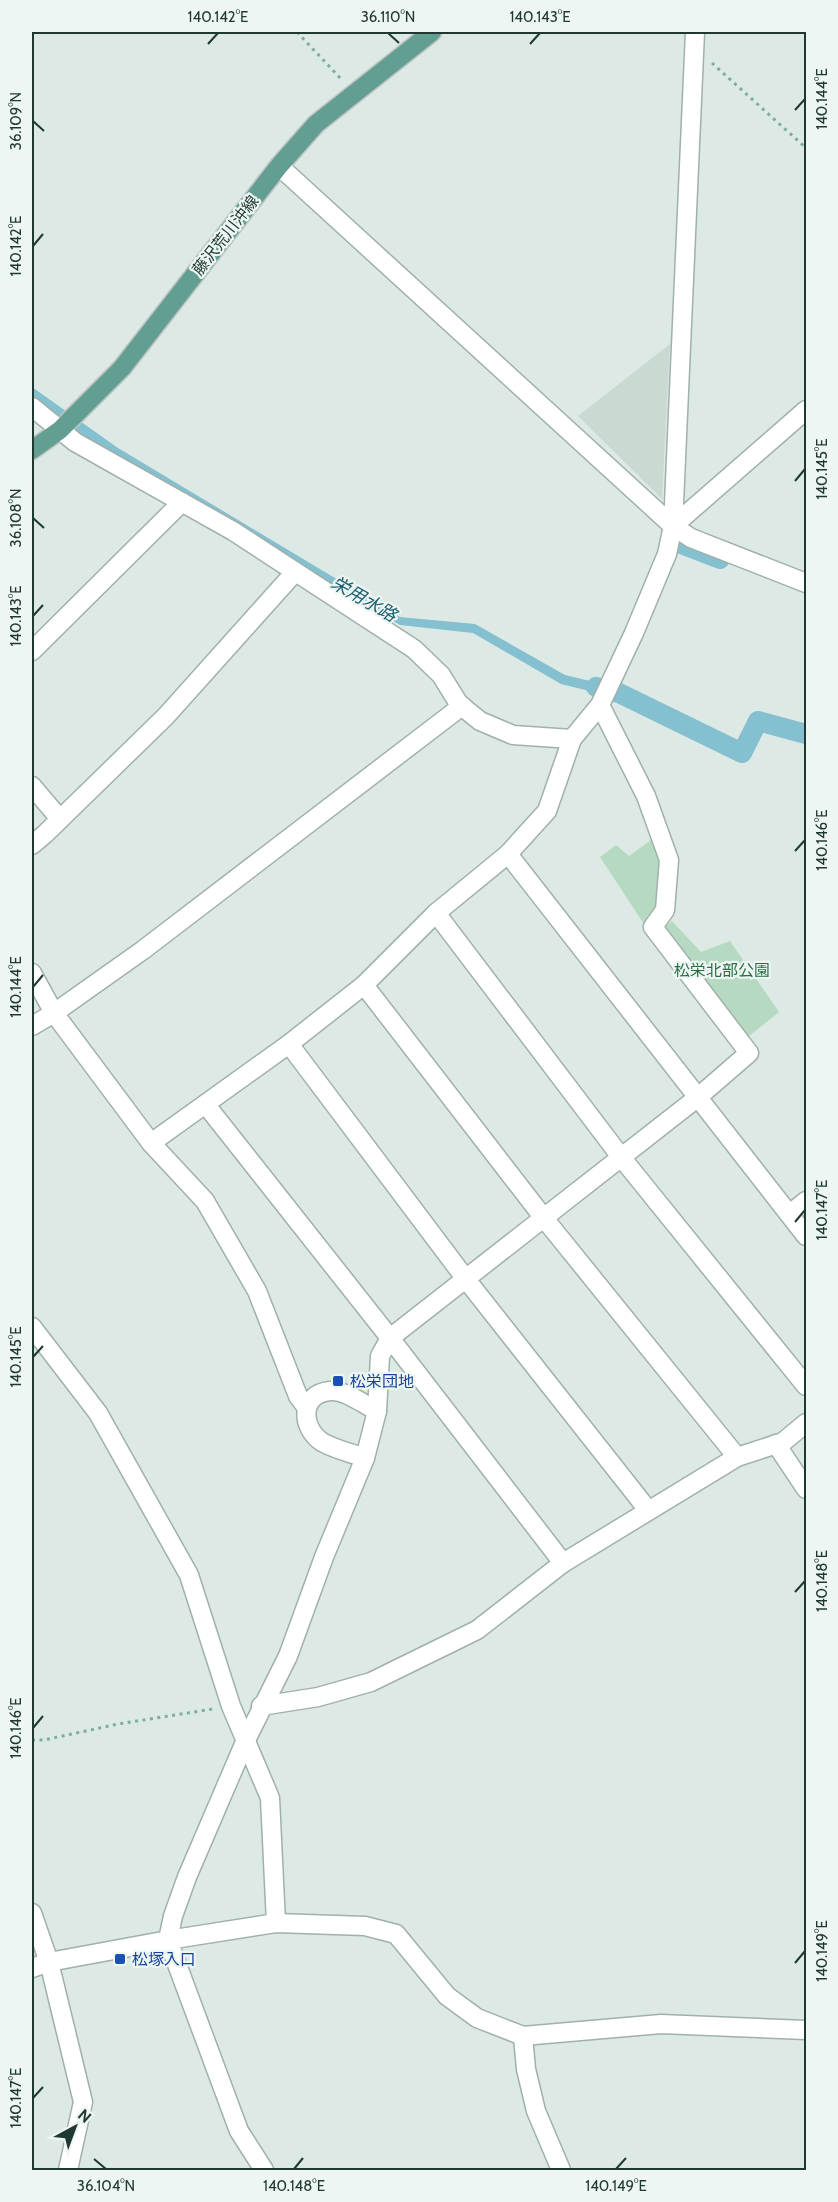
<svg xmlns="http://www.w3.org/2000/svg" width="838" height="2202" font-family="Cabin,'Noto Sans JP',sans-serif">
<style>
.built{fill:#cbd9d3}
.green{fill:#b6dac1}
.water{fill:#84c0cf}
.lines{fill:none;stroke-linecap:round;stroke-linejoin:round}
.canal{stroke:#84c0cf;stroke-width:20}
.minor-casing{stroke:#a0b0ab;stroke-width:21}
.major-casing{stroke:#bcc3c2;stroke-width:21}
.path{stroke:#7eac9f;stroke-width:3;stroke-dasharray:3 4.5;stroke-linecap:butt}
.minor{stroke:#fff;stroke-width:18}
.major{stroke:#629e91;stroke-width:18}
.ticks{fill:none;stroke:#1f3832;stroke-width:2}
.transit-dot{fill:#1a4fb4;stroke:#edf6f2;stroke-width:2}
.labels{text-anchor:middle;stroke-width:4.5;stroke-linejoin:round;paint-order:stroke}
.street-label{font-size:16px;fill:#1f3832;stroke:#edf6f2}
.park-label{font-size:16px;fill:#2a6e47;stroke:#edf6f2}
.transit-label{font-size:16px;fill:#164399;stroke:#edf6f2;text-anchor:start}
.water-label{font-size:18px;font-style:italic;fill:#1b6072;stroke:#edf6f2}
.neatline{fill:none;stroke:#1f3832;stroke-width:2}
.ticks-label{font-size:15px;text-anchor:middle;fill:#1f3832}
</style>
<rect width="100%" height="100%" fill="#dde9e4"/>
<path class="built" d="M670 344 662 499 578 416Z"/>
<g class="green">
<path d="M651 840 662 866 658 909 644 924 600 857 616 845 629 856Z"/>
<path d="M672 921 701 952 730 941 779 1012 748 1037 662 930Z"/>
</g>
<path class="water" d="M32 387 118 448 400 617 475 624 565 675 623 689 618 698 561 684 473 633 400 625 112 456 32 398Z"/>
<g class="lines">
<g class="canal">
<path d="M681 544 720 559"/>
<path d="M596 687 619 693 742 753 758 721 806 734"/>
</g>
<defs>
<g id="minor">
<path d="M279 166 673 526 691 538 806 583"/>
<path d="M32 407 75 442 233 531 414 649 441 675 459 704 480 721 513 735 572 739"/>
<path d="M673 526 806 410"/>
<path d="M32 651 182 502"/>
<path d="M32 786 60 819"/>
<path d="M32 845 45 834 166 716 295 572"/>
<path d="M508 854 806 1236"/>
<path d="M436 913 621 1157 806 1386"/>
<path d="M32 973 54 1013 151 1143 205 1201 257 1291 298 1396 307 1408"/>
<path d="M364 985 543 1217 737 1457"/>
<path d="M32 1026 54 1013 143 950 462 706"/>
<path d="M289 1044 465 1278 648 1510"/>
<path d="M206 1105 390 1338 563 1563 737 1457 783 1442 806 1423"/>
<path d="M151 1143 289 1044 364 985 436 913 508 854 547 811 572 739 600 705 634 633 667 554 673 526 695 32"/>
<path d="M790 1214 806 1201"/>
<path d="M32 1327 98 1413 189 1575 231 1706 270 1798 276 1923"/>
<path d="M776 1444 806 1489"/>
<path d="M365 1458C351 1453 334 1449 322 1442 300 1427 300 1394 330 1391 346 1390 363 1404 377 1411"/>
<path d="M261 1706 318 1697 371 1682 477 1630 563 1563"/>
<path d="M32 1913 49 1962 83 2102 68 2170"/>
<path d="M32 1968 49 1962 168 1940 173 1916 187 1877 245 1742 288 1656 324 1557 365 1458 377 1411 380 1356 390 1338 697 1098 749 1053 653 927 665 910 669 860 646 796 600 705"/>
<path d="M523 2036 526 2069 536 2111 561 2170"/>
<path d="M264 2170 239 2131 168 1940 276 1923 365 1926 396 1934 447 1996 477 2018 523 2036 661 2024 806 2030"/>
</g>
<path id="major" d="M32 450 60 430 122 368 279 166 316 124 432 32"/>
</defs>
<use href="#minor" class="minor-casing"/>
<use href="#major" class="major-casing"/>
<g class="path">
<path d="M297 32 342 80"/>
<path d="M712 63 806 148"/>
<path d="M32 1740H44L118 1724 213 1709"/>
</g>
<use href="#minor" class="minor"/>
<use href="#major" class="major"/>
</g>
<path class="ticks" d="M388 33 399 43M208 44 218 33M530 44 540 33M795 110 805 99M33 121 44 131M33 246 43 234M795 481 805 469M33 518 44 528M33 616 43 605M795 851 805 840M33 987 43 975M795 1222 805 1210M33 1357 43 1346M795 1592 805 1581M33 1728 43 1716M795 1963 805 1951M33 2098 43 2087M94 2159 106 2169M294 2169 303 2158M616 2169 626 2158"/>
<g class="transit-dot">
<rect x="332" y="1375" width="12" height="12" rx="3"/>
<rect x="114" y="1953" width="12" height="12" rx="3"/>
</g>
<g class="labels">
<g class="street-label">
<text transform="translate(225 235) rotate(-52)" y="6">藤沢荒川沖線</text>
</g>
<g class="park-label">
<text x="722" y="976">松栄北部公園</text>
</g>
<g class="transit-label">
<text x="350" y="1387">松栄団地</text>
<text x="132" y="1965">松塚入口</text>
</g>
<g class="water-label">
<text transform="translate(364 599) rotate(30)" y="6">栄用水路</text>
</g>
</g>
<rect width="838" height="2202" fill="none" stroke="#edf6f2" stroke-width="66"/>
<g transform="translate(75 2127) rotate(41)" stroke="#edf6f2" stroke-width="4.5" paint-order="stroke">
<path d="M0-4.5L10 22L0 15L-10 22Z" fill="#1f3832"/>
<text y="-9" font-size="16" font-weight="bold" text-anchor="middle" fill="#1f3832">N</text>
</g>
<rect x="33" y="33" width="772" height="2136" class="neatline"/>
<g class="ticks-label">
<text x="218" y="22">140.142°E</text>
<text x="388" y="22">36.110°N</text>
<text x="540" y="22">140.143°E</text>
<text transform="translate(822 99) rotate(-90)" y="5">140.144°E</text>
<text transform="translate(16 121) rotate(-90)" y="5">36.109°N</text>
<text transform="translate(16 246) rotate(-90)" y="5">140.142°E</text>
<text transform="translate(822 469) rotate(-90)" y="5">140.145°E</text>
<text transform="translate(16 518) rotate(-90)" y="5">36.108°N</text>
<text transform="translate(16 616) rotate(-90)" y="5">140.143°E</text>
<text transform="translate(822 840) rotate(-90)" y="5">140.146°E</text>
<text transform="translate(16 987) rotate(-90)" y="5">140.144°E</text>
<text transform="translate(822 1210) rotate(-90)" y="5">140.147°E</text>
<text transform="translate(16 1357) rotate(-90)" y="5">140.145°E</text>
<text transform="translate(822 1581) rotate(-90)" y="5">140.148°E</text>
<text transform="translate(16 1728) rotate(-90)" y="5">140.146°E</text>
<text transform="translate(822 1951) rotate(-90)" y="5">140.149°E</text>
<text transform="translate(16 2098) rotate(-90)" y="5">140.147°E</text>
<text x="106" y="2191">36.104°N</text>
<text x="294" y="2191">140.148°E</text>
<text x="616" y="2191">140.149°E</text>
</g>
</svg>
